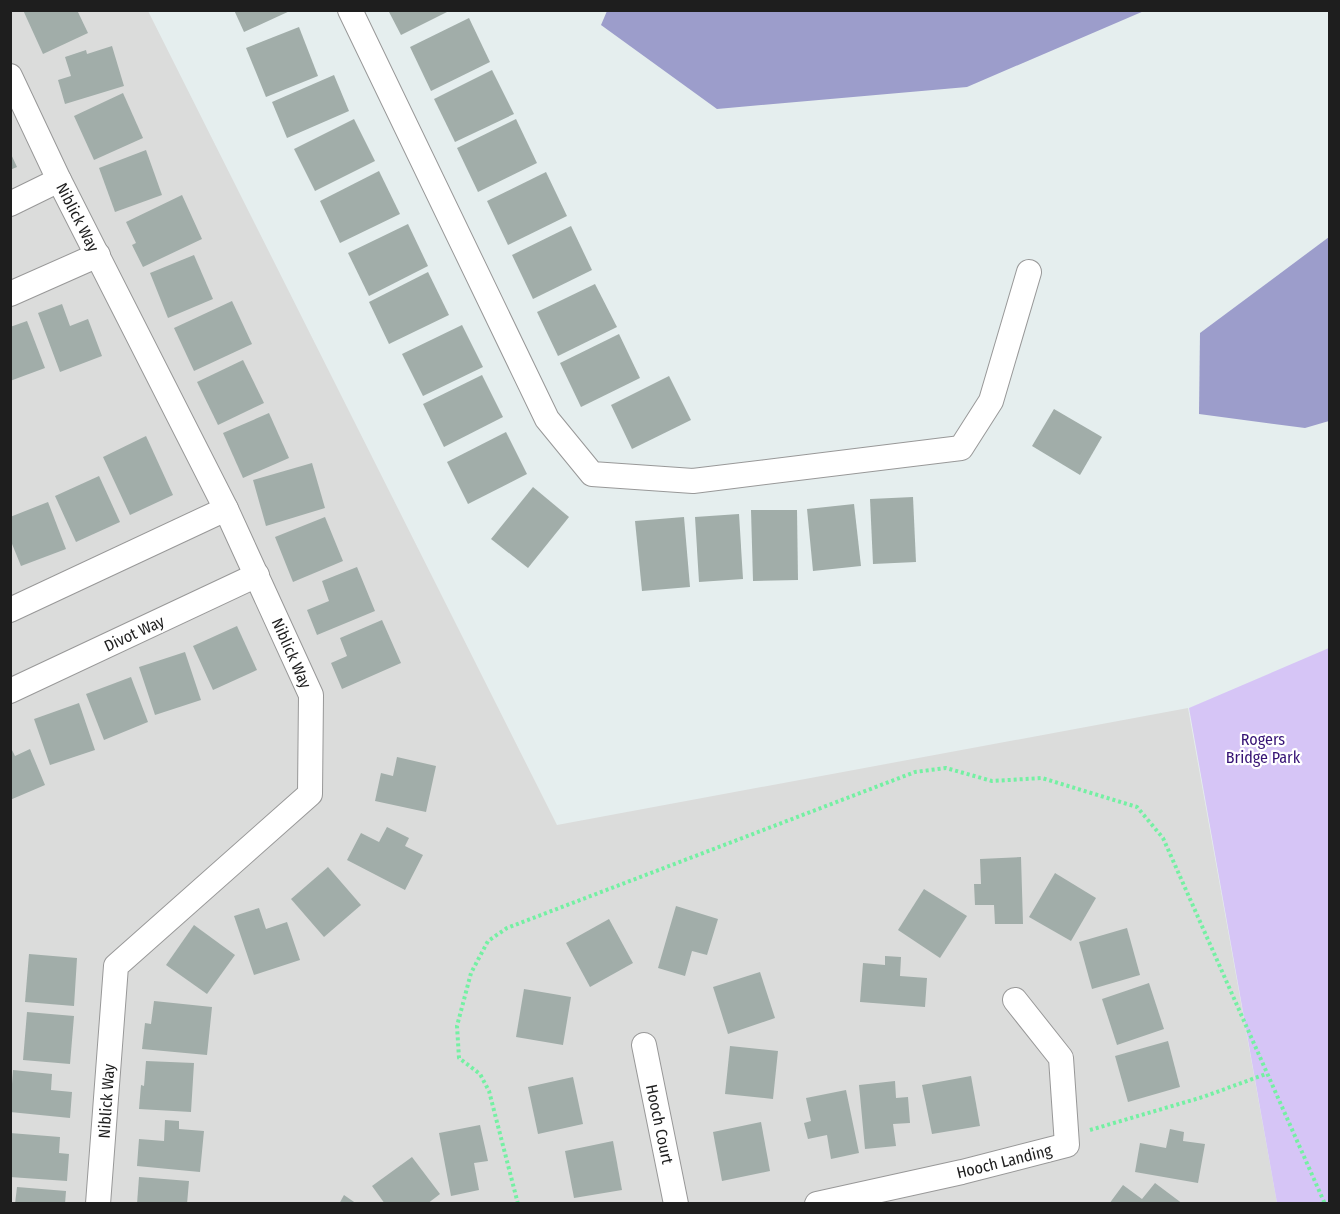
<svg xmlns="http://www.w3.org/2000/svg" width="1340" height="1214" font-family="'Fira Sans Condensed',sans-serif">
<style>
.residential{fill:#dbdcdb}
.forest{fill:#9c9dcb}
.park{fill:#d6c5f6}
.building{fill:#a1ada9}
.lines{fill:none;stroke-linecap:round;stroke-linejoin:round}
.street-casing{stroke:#989898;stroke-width:26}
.path{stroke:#74f0a3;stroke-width:4;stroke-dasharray:3 3;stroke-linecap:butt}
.street{stroke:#fff;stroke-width:24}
.labels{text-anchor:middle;stroke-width:4.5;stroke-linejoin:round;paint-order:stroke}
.street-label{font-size:16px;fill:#1e1e1e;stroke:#fff}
.park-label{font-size:16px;fill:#361375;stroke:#fff}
</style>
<rect width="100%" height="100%" fill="#e5eeee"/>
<path class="residential" d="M10 11H148L557 825 1188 708 1277 1203H11Z"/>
<g class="forest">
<path d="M607 11V10L1144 11 967 87 717 109 601 25Z"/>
<path d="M1329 237V421L1305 428 1199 414 1200 333Z"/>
</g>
<path class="park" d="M1329 648V1203H1277L1189 708Z"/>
<g class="building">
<path d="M23 10H77L88 33 43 54Z"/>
<path d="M234 10H292L244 32Z"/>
<path d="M388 10H451L401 35Z"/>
<path d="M469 18 490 62 431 91 410 47Z"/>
<path d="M299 27 318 76 266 97 246 48Z"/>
<path d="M112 46 124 86 65 104 58 80 71 76 65 57 86 50 87 54Z"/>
<path d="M492 70 514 114 455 142 434 99Z"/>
<path d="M334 75 349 111 287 138 272 102Z"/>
<path d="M123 93 143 138 94 160 74 116Z"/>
<path d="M354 119 375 161 315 191 294 149Z"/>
<path d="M516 119 537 163 478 192 457 148Z"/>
<path d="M146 150 162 195 115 212 99 168Z"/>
<path d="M10 152 17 167 10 170Z"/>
<path d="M379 171 400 214 340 243 320 201Z"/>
<path d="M546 172 567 216 508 245 487 201Z"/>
<path d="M182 195 202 239 143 267 132 245 136 243 126 222Z"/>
<path d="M408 224 428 266 369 296 348 253Z"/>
<path d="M571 226 592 270 533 299 512 255Z"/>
<path d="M194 255 213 299 168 318 150 273Z"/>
<path d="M428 272 449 315 389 344 369 302Z"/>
<path d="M595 284 617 327 558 356 537 312Z"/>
<path d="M232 301 252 344 194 371 174 328Z"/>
<path d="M62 304 70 326 88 319 102 356 60 372 38 313Z"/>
<path d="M27 321 45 368 10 381V327Z"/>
<path d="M462 325 483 367 423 396 402 354Z"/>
<path d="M619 334 640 378 581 407 560 363Z"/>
<path d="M243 360 264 403 218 425 197 382Z"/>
<path d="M482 375 503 417 444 447 423 404Z"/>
<path d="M669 376 691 420 632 449 611 405Z"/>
<path d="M1054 409 1102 437 1080 475 1032 446Z"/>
<path d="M269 413 289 458 243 478 223 433Z"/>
<path d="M506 432 527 474 468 504 447 462Z"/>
<path d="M146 436 173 495 130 515 103 457Z"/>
<path d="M312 463 325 508 266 526 253 480Z"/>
<path d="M99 476 120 522 76 542 55 496Z"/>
<path d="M533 487 569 517 528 568 491 539Z"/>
<path d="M913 497 916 562 873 564 870 499Z"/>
<path d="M48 502 66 549 21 566 10 539V517Z"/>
<path d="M854 504 861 566 813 571 807 509Z"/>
<path d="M751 510H797L798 580 753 581Z"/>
<path d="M739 514 743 579 699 582 695 517Z"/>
<path d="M325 517 343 561 293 582 275 537Z"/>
<path d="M684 517 690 587 642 591 635 521Z"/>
<path d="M357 567 375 611 317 635 307 610 329 601 322 581Z"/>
<path d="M382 620 401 663 342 689 331 663 347 656 340 638Z"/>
<path d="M237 626 257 670 213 690 193 646Z"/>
<path d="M185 652 201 700 155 715 139 667Z"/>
<path d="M131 677 148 722 104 740 86 694Z"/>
<path d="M79 703 95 750 50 765 34 719Z"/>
<path d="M10 746 15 756 30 749 45 785 10 800Z"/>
<path d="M397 757 436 766 426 812 375 801 381 773 393 776Z"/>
<path d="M387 827 409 838 405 846 423 855 405 890 347 860 361 833 379 842Z"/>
<path d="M1021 857 1023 924H995L994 905H975L974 884H981L980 859Z"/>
<path d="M328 867 361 905 324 937 291 899Z"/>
<path d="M1055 873 1096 898 1071 941 1029 917Z"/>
<path d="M924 889 967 916 940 958 898 930Z"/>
<path d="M676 906 718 919 707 955 692 951 685 976 658 968Z"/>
<path d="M259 908 266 929 287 922 300 960 254 975 234 916Z"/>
<path d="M609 919 633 963 590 987 566 943Z"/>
<path d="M194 925 235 955 207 994 166 965Z"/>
<path d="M1127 928 1140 975 1092 989 1079 942Z"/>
<path d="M29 954 77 958 74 1006 25 1002Z"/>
<path d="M885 956 901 957 900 976 927 978 925 1007 860 1002 863 963 885 965Z"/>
<path d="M760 972 775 1018 728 1034 713 987Z"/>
<path d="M1149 983 1164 1029 1117 1045 1102 999Z"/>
<path d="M524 989 571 997 563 1045 516 1037Z"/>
<path d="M154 1001 212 1007 207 1055 142 1049 145 1023 151 1024Z"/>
<path d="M27 1012 74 1016 70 1064 23 1060Z"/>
<path d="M1168 1041 1180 1087 1128 1102 1115 1056Z"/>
<path d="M730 1046 778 1051 773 1099 725 1094Z"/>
<path d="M146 1061 194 1063 191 1112 139 1109 141 1085 144 1086Z"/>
<path d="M13 1070 52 1074 51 1090 72 1092 70 1118 10 1112Z"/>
<path d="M971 1076 980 1126 932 1134 922 1085Z"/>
<path d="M573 1077 583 1124 538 1134 528 1087Z"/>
<path d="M895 1081 896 1098 908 1097 910 1123 893 1124 896 1146 865 1149 859 1085Z"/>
<path d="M846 1090 859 1153 831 1159 827 1135 808 1139 804 1123 811 1121 806 1098Z"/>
<path d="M165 1120 179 1121V1129L204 1131 200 1172 137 1166 139 1139 164 1141Z"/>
<path d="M761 1122 770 1171 722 1181 713 1132Z"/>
<path d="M480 1125 488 1161 474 1163 479 1190 451 1196 439 1133Z"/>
<path d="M1170 1129 1184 1132 1183 1141 1205 1144 1198 1183 1135 1172 1140 1143 1166 1148Z"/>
<path d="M10 1133 60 1137 59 1153 69 1154 67 1181 10 1177Z"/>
<path d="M613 1141 622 1190 574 1198 565 1151Z"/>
<path d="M412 1157 440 1194 427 1204H385L372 1186Z"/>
<path d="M139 1177 189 1181 187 1204H137Z"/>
<path d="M1155 1183 1183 1204H1109L1123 1185 1142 1199Z"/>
<path d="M17 1187 66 1191 65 1204H15Z"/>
<path d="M344 1195 357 1204H339Z"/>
</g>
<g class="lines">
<defs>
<g id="street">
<path d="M350 10 547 419 592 474 693 481 961 448 991 401 1029 272"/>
<path d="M10 76 59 180 226 509 311 695 310 794 116 966 98 1204"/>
<path d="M10 204 59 180"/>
<path d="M10 294 98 255"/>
<path d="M10 610 226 509"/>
<path d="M10 691 257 575"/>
<path d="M644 1045 676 1204"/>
<path d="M817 1204 962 1172 1067 1145 1061 1058 1015 1000"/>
</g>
</defs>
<use href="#street" class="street-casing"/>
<g class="path">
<path d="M1090 1130 1203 1097 1266 1074"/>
<path d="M518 1204 489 1091 480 1074 459 1058 457 1026 471 973 488 941 507 928 915 772 946 768 992 781 1042 778 1137 807 1163 838 1325 1204"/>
</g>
<use href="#street" class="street"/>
</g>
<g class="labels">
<g class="street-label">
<text transform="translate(78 217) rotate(63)" y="6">Niblick Way</text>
<text transform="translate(134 633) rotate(-25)" y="6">Divot Way</text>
<text transform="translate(292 653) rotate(66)" y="6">Niblick Way</text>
<text transform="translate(106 1101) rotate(-86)" y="6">Niblick Way</text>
<text transform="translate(660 1124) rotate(78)" y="6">Hooch Court</text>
<text transform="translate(1004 1161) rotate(-14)" y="6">Hooch Landing</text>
</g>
<g class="park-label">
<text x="1263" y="745">Rogers<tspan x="1263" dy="18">Bridge Park</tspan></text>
</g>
</g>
<rect width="1340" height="1214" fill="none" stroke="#1e1e1e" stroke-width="24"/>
</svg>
